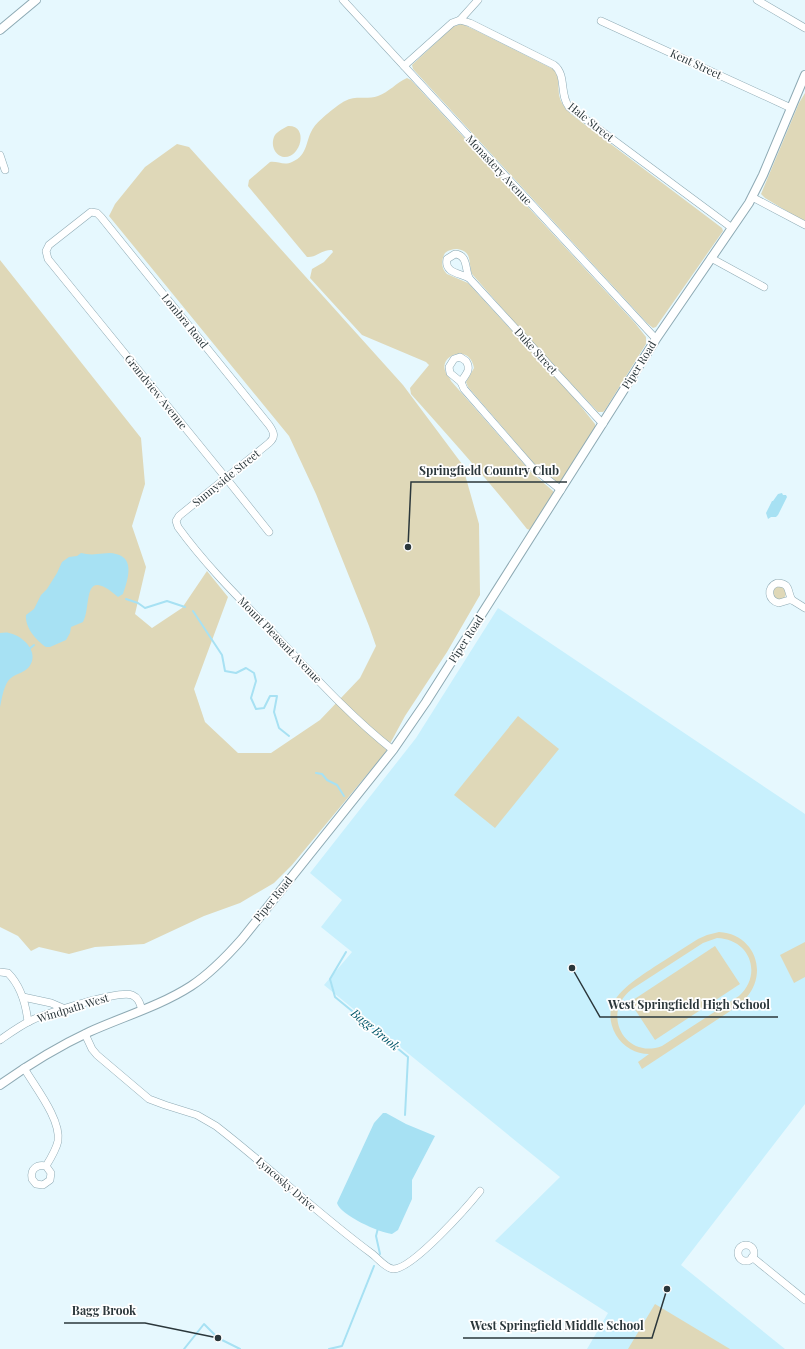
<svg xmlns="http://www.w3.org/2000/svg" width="805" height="1349" font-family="'Playfair Display',serif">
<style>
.built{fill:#c8f0fd}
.green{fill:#dfd8b8;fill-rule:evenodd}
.water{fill:#a7e1f3}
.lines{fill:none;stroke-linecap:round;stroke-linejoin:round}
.stream{stroke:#a7e1f3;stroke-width:2}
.minor-casing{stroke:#8eaab4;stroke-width:8}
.major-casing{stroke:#8eaab4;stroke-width:10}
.minor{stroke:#fff;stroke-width:7}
.major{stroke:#fff;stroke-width:8}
.labels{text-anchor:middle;stroke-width:3.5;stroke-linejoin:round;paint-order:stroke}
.street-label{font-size:11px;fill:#2b373b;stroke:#fff}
.water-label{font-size:12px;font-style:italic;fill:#025669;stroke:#fff}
.leader{fill:none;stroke:#2b373b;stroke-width:1.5}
.callout-dot{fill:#2b373b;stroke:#fff;stroke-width:1.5}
.callout-label{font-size:12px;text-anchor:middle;font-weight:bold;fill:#2b373b;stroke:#fff;stroke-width:3.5;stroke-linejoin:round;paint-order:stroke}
</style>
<rect width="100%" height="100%" fill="#e6f8fe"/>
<path class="built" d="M498 608 805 814V1104L681 1265 785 1349H587L608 1313 495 1241 560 1177 324 985 352 952 321 927 342 900 310 873 416 738Z"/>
<g class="green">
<path d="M462 24 475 30 553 69C562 78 556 90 561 101 563 106 567 110 571 114L722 228 723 231 656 327 653 328 647 323 413 69 412 65 414 63 454 26Z"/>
<path d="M407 78 411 80 635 323 646 337V344L605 410 603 412H598L531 341 472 274C468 263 473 251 457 249 452 249 449 250 445 253 441 260 441 269 447 274L468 283 575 399 595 424V428L561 481 556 482 551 478C549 471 543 466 536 466L468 387 466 382 474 368C470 343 437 355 446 373 447 375 450 378 451 381L531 472 553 491V494L530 530 527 529C490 482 450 438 411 394L410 388 429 365 426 362 362 335 310 278 312 269 324 262 333 252 332 250C322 249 316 258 307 257L248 186 249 180 270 162C278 161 284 166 292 162 309 155 305 139 314 127 319 120 337 105 345 101 355 95 367 100 378 96 389 92 396 83 407 78Z"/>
<path d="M805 93V222L765 198 761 194 799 103Z"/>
<path d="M288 126C309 125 301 158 284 157 274 156 270 143 275 135 278 131 284 128 288 126Z"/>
<path d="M177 144 189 147 403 385 462 464 479 524 480 595 447 652 405 716 385 753 292 865 274 883 240 903 204 916 144 944 95 947 69 954 39 947 31 951 18 936 0 927V260L141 438 145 484 132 526 146 567 135 614 152 628 182 608 207 571 228 597 194 689 205 722 238 753H271L320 720 360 678 376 646 369 626 316 494 289 436 109 216 115 204 145 167Z"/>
<circle cx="779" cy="593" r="7"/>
<path d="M518 716 559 749 495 828 454 795Z"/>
<path d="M719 932C754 934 769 972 746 998L747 1000 642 1069 638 1062 649 1054C636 1054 623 1047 616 1035 597 1001 631 983 654 967 669 958 683 948 698 939L707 935ZM717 938C750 939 763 974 739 996L662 1046C625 1060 600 1013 632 989L703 943Z"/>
<path d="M805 942V977L794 983 780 955Z"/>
<path d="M715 946 740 984 655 1040 630 1002Z"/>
<path d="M655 1304 730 1349H731H628Z"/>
</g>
<g class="water">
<path d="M782 493 783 495H786L787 497 778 515 776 517H771L768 519 766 513 772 501H773L778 494Z"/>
<path d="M81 553C86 554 91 555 97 554 103 554 110 552 116 554 136 558 127 582 123 594L118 597C81 565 92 606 83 622L71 627 70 633 66 640 50 647H46C36 640 25 628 26 615L34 609 41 595 47 589 57 573 62 562 69 557 77 556Z"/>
<path d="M0 633C3 633 6 632 9 633 24 636 40 653 29 667 23 674 14 673 8 681 3 689 2 698 0 707Z"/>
<path d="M383 1113H386L406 1124 435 1136 412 1180V1199L398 1230 392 1234C380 1233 340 1215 337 1203L374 1123Z"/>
</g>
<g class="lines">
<g class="stream">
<path d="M126 599 138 603 145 608 167 601 185 607"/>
<path d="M193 611 222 655 225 671 236 673 246 668 254 673 256 681 251 698 256 709 264 708 270 696H277L274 712 279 728 289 736"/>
<path d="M29 649 34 645"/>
<path d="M316 773 322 774 327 780 337 785 344 796"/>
<path d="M346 952 330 979 335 997 408 1057 405 1115"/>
<path d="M378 1228 376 1236 380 1254"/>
<path d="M184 1349 204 1324 218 1338 240 1349"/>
<path d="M329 1349 342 1346 374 1266"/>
</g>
<defs>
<g id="minor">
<path d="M343 0 656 339"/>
<path d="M757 0 805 28"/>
<path d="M460 20 478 0"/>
<path d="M601 21 791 108"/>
<path d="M404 66 452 23 460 20 470 23 554 65C567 75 559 94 569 107L732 228"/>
<path d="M0 155 5 170"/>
<path d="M752 197 805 225"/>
<path d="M455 254C468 255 465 269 469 278 460 273 444 273 447 259Z"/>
<path d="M711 258 764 287"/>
<path d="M469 278 603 424"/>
<path d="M460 357 466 361C472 370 465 375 461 382L450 373 449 367 454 359Z"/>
<path d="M461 382 464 389 532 467 561 490"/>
<path d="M269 532 226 478 48 259 46 251 49 245 91 212 97 213 101 217 269 425C274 432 276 437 269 443L179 516 176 521 178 527C207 567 243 602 277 637 314 676 351 717 393 750"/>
<path d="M777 583C791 583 787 592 792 600H789L779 603C768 601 766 587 777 583Z"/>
<path d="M792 600 805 608"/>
<path d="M0 972 8 973C21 986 26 1005 28 1022"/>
<path d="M23 997 51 1003 65 1009"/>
<path d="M85 1034 92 1049 97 1055 149 1099 165 1105 197 1115 216 1126C269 1167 317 1213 371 1253 378 1258 385 1268 393 1269 412 1270 468 1206 480 1191"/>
<path d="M0 1040C10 1033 21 1025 32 1020 47 1013 119 990 132 995 139 998 140 1004 142 1010"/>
<path d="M24 1068C35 1087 61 1119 58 1141 56 1150 51 1158 46 1166 37 1164 30 1169 32 1179L36 1184 43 1185 50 1180 51 1173 46 1166"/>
<circle cx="746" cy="1253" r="8"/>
<path d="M752 1257 805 1300"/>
</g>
<g id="major">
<path d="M0 30 36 0"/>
<path d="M0 1085C28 1065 57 1047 89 1032 122 1017 160 1006 191 986 211 973 227 956 242 939L393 750 426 702 656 339 749 203 763 175 805 75"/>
</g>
</defs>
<use href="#minor" class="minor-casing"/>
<use href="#major" class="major-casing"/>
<use href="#minor" class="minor"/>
<use href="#major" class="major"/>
</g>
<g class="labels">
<g class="street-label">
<text transform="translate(696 64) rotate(25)" y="4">Kent Street</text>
<text transform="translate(591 122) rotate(39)" y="4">Hale Street</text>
<text transform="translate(499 170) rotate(47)" y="4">Monastery Avenue</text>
<text transform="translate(185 321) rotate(51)" y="4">Lombra Road</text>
<text transform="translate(536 351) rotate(48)" y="4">Duke Street</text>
<text transform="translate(639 365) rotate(-58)" y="4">Piper Road</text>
<text transform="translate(156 392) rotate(51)" y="4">Grandview Avenue</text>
<text transform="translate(226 478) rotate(-39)" y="4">Sunnyside Street</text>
<text transform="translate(466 639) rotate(-57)" y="4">Piper Road</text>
<text transform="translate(280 640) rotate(46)" y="4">Mount Pleasant Avenue</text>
<text transform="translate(273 899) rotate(-51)" y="4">Piper Road</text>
<text transform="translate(73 1008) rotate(-17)" y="4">Windpath West</text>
<text transform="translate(286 1184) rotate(41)" y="4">Lyncosky Drive</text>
</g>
<g class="water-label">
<text transform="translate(375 1030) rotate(39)" y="4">Bagg Brook</text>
</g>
</g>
<path class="leader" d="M408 547L411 482H567M572 968L600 1017H778M218 1338L145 1323H64M667 1289L652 1338H463"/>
<g class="callout-dot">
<circle cx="408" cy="547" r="4"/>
<circle cx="572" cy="968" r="4"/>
<circle cx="218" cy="1338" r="4"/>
<circle cx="667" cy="1289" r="4"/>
</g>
<g class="callout-label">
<text x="489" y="475">Springfield Country Club</text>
<text x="689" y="1009">West Springfield High School</text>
<text x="104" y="1315">Bagg Brook</text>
<text x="557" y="1330">West Springfield Middle School</text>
</g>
</svg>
